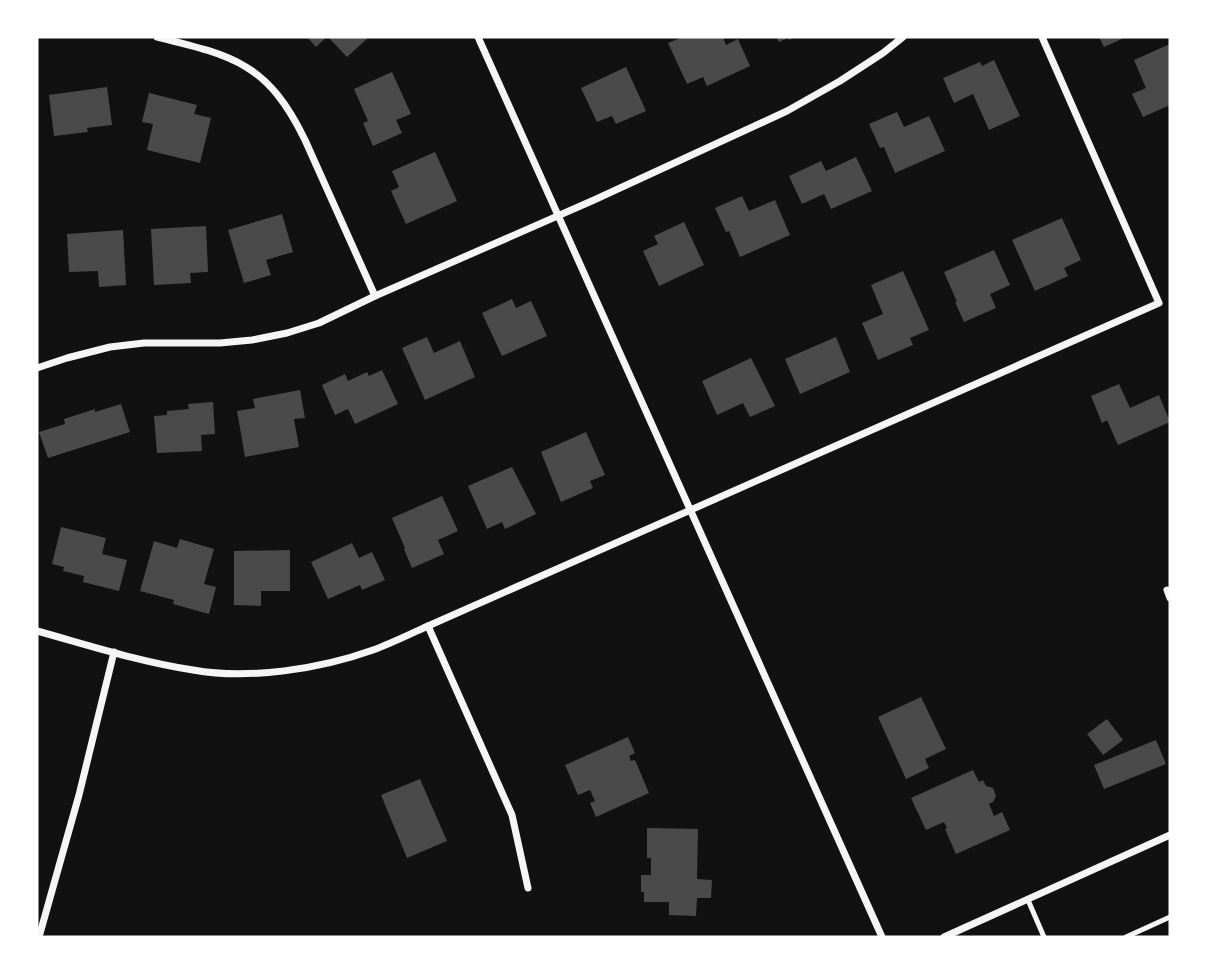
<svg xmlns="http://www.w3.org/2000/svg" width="1207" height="974" font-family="'Noto Serif',serif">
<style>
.building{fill:#4a4a4a}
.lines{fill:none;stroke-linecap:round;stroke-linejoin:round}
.service{stroke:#f5f5f5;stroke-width:5}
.minor{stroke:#f5f5f5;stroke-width:7}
</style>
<rect width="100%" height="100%" fill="#111"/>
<g class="building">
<path d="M307 37H327L316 47Z"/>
<path d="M328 37H369L347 57Z"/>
<path d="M683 37H723L726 45 738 39 750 66 707 86 703 77 687 84 668 43Z"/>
<path d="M776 37H796L789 40 788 38 779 42Z"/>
<path d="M1099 37H1126L1104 47Z"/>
<path d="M1170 44V105L1143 117 1132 94 1146 88 1134 60Z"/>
<path d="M994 60 1020 116 989 130 973 94 954 103 943 78 980 62 982 66Z"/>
<path d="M626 67 646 111 616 124 612 116 597 122 581 88Z"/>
<path d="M392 72 411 114 396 120 402 133 373 146 363 123 368 121 354 89Z"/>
<path d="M107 87 112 125 87 128 88 132 54 136 49 95Z"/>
<path d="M149 93 197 105 194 114 211 118 200 163 147 150 153 124 142 122Z"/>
<path d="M897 112 904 127 929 116 945 151 895 173 884 147 880 148 869 124Z"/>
<path d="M435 152 457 201 406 224 391 191 399 187 392 171Z"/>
<path d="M856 157 872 191 831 209 824 194 802 204 789 176 821 161 826 171Z"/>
<path d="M742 196 749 211 775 200 790 235 740 257 729 231 726 232 715 208Z"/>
<path d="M282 214 293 252 266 260 271 275 244 283 228 230Z"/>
<path d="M1062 218 1081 260 1064 268 1068 276 1035 291 1012 240Z"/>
<path d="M684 222 704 265 659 286 643 251 658 244 654 236Z"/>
<path d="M206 226 208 272 190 273 191 283 154 285 151 229Z"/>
<path d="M123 230 126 285 99 287 98 271 69 272 67 234Z"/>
<path d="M994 250 1010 285 990 294 996 308 964 322 955 302H957L944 272Z"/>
<path d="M903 271 929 330 910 338 913 345 878 360 862 323 883 314 871 285Z"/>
<path d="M512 299 516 308 531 301 547 336 502 356 482 313Z"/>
<path d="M427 337 434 353 460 341 475 377 425 400 402 348Z"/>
<path d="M836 337 850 372 800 394 785 359Z"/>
<path d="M751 358 775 406 750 417 743 403 717 415 702 381Z"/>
<path d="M382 370 398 404 355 424 348 409 335 415 322 385 345 374 348 381 367 372 369 376Z"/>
<path d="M1119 384 1130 408 1159 395 1170 422 1118 445 1107 420 1102 423 1091 396Z"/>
<path d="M300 390 305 418 294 419 299 447 245 457 237 411 255 408 253 399Z"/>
<path d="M213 402 215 434 201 435 202 451 157 453 154 416 167 415V411L189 409 188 404Z"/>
<path d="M121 404 130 432 48 458 39 432 65 424 64 419 95 409V412Z"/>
<path d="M586 432 605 475 590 481 593 488 561 502 541 452Z"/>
<path d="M512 467 536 514 505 529 502 522 487 529 468 486Z"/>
<path d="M442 496 458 531 438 540 444 554 412 568 404 549 405 548 392 518Z"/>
<path d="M61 527 106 538 102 554 127 560 119 591 83 582 84 576 63 571 64 567 52 564Z"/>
<path d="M180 539 214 549 204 584 216 587 209 614 173 604 174 600 140 591 154 541 177 548Z"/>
<path d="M352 543 359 558 372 552 385 580 362 590 360 585 328 599 311 562Z"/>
<path d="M290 550V591H261V606L234 605V551Z"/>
<path d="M921 697 946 749 925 759 929 768 906 779 878 717Z"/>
<path d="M1107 719 1123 740 1103 755 1087 734Z"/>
<path d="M628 737 635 753 629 756 631 761 635 760 649 793 596 817 590 803 595 801 590 790 578 795 565 765Z"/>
<path d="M1156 740 1166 764 1104 789 1094 765Z"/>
<path d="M973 770 979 782 983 780 986 786 993 788 996 796 993 802 989 804 994 816 1002 812 1010 830 956 854 945 829 947 828 944 822 926 830 911 798Z"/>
<path d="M420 779 447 841 407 858 381 795Z"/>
<path d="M647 828 698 829 697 879 712 880 711 898H697L696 916 669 915V902H644V892H641V875H651V858H647Z"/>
</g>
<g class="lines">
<g class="service">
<path d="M1028 900 1044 937"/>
<path d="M1126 937 1170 917"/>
</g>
<g class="minor">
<path d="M157 37C235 56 268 64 305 140L375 296"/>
<path d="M478 37 882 937"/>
<path d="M37 368 67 358 110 347 144 343H220L252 340 287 333 319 323 375 296 594 200 787 111 840 81 883 53 903 37"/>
<path d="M1167 590 1170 598"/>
<path d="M428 626 512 815 528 888"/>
<path d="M37 631C88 645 140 662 193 670 249 680 320 669 373 650 392 643 410 634 428 626L1159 303 1042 37"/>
<path d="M39 937 79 795 114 652"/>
<path d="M944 937 1170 835"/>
</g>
</g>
<rect width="1207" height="974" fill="none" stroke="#ffffff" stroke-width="77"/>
</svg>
